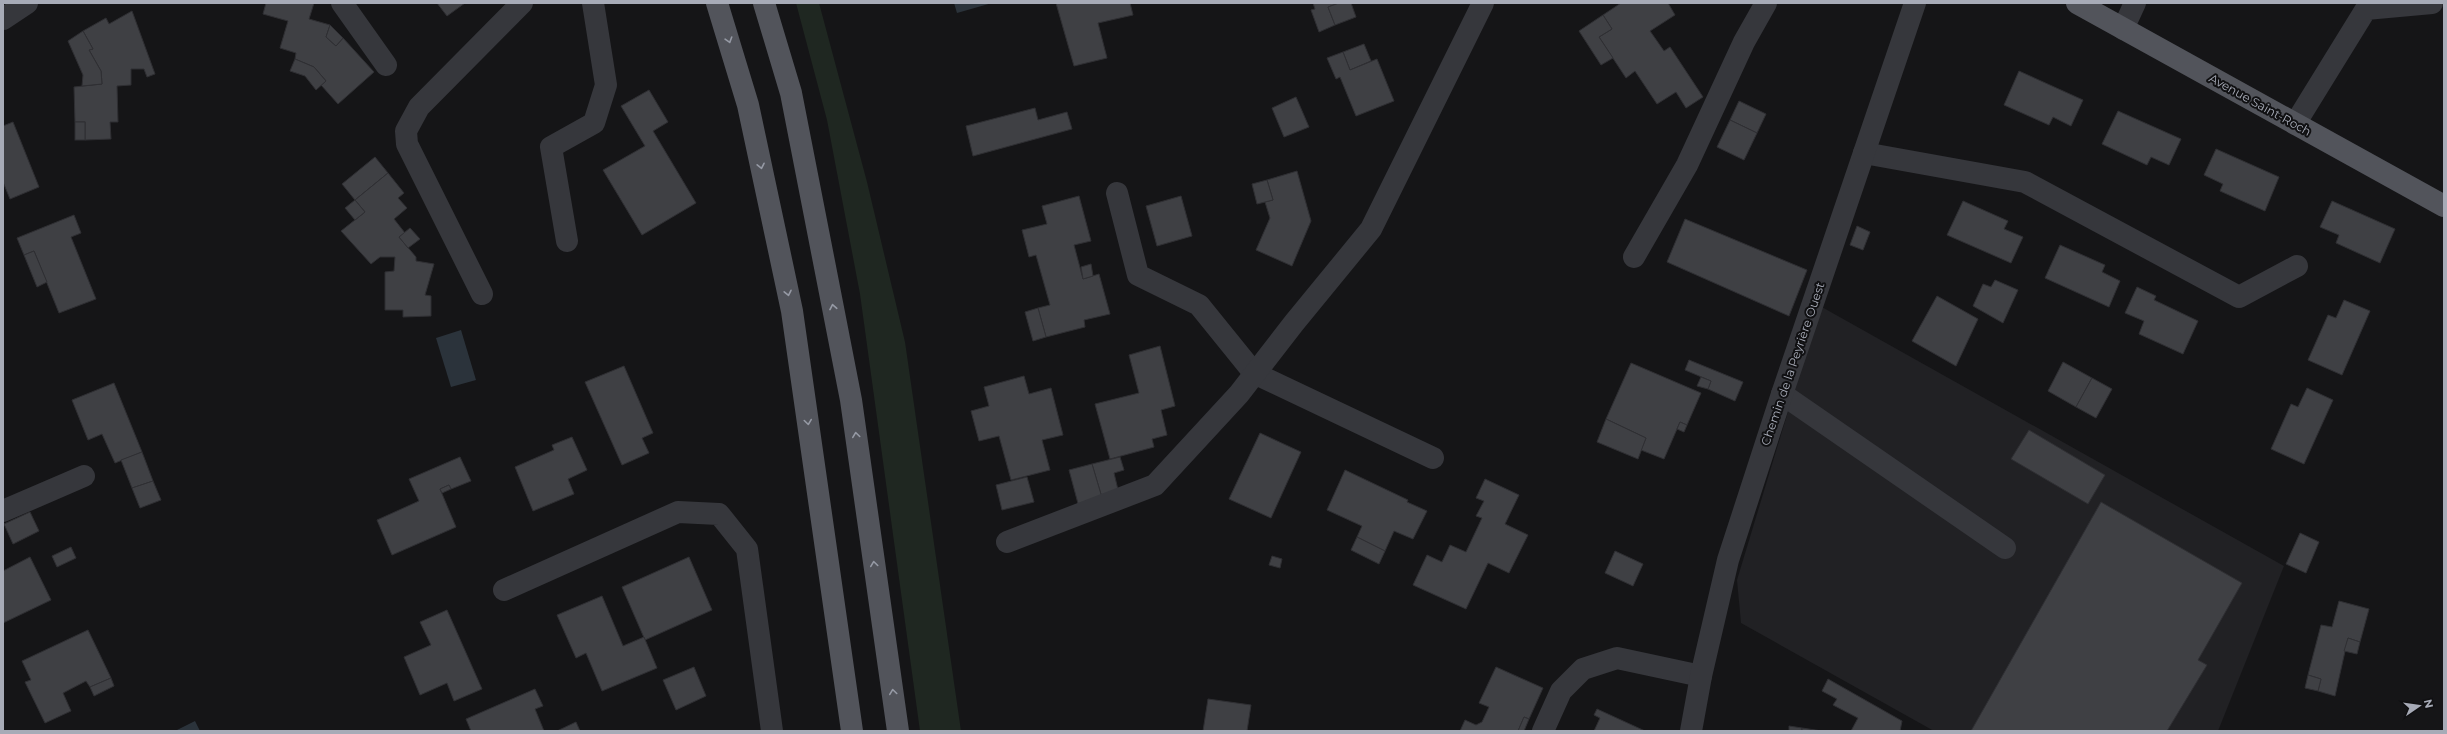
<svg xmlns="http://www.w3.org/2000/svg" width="2447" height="734" font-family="Montserrat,sans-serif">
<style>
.built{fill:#212124}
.green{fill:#1f2721}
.water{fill:#2b333b}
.building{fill:#3f4044;stroke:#2f2f33}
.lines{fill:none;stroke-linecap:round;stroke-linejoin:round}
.minor{stroke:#36373c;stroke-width:22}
.major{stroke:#52545b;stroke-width:22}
.oneway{stroke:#969aa5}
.labels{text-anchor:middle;stroke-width:4;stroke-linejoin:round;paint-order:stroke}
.street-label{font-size:12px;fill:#a7abb7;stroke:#101012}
</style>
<rect width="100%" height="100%" fill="#151517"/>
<path class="built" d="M1820 306 2284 566 2218 731H1934L1741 623 1737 580Z"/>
<path class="green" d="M796 3H819L867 182 905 342 961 731H920L860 294 827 120Z"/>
<g class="water">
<path d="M954 3H992L957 13Z"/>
<path d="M461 330 476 380 451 387 436 338Z"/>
<path d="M195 721 200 731H175Z"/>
</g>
<g class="building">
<path d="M266 3H314L309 19 330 25 326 37 336 46 343 38 374 72 338 104 321 85 326 81 314 67 295 59 296 53 280 48 288 21 263 14Z"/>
<path d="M437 3H465L447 16Z"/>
<path d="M1056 3H1130L1133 15 1098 23 1107 58 1074 66Z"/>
<path d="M1313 3H1339L1328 7 1335 25 1319 32 1311 10 1315 9Z"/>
<path d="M1339 3H1351L1356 17 1335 25 1328 7Z"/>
<path d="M1621 3H1668L1675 15 1650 31 1664 51 1670 47 1703 97 1686 108 1676 92 1657 104 1635 71 1626 78 1599 37 1612 29 1603 15Z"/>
<path d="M132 11 155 74 147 77 144 69H131V85L117 86 118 122H110L111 139 85 140V122H75L74 87 102 84 101 71 89 50 93 49 83 31 106 18 109 24Z"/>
<path d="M1603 15 1612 29 1599 37 1613 58 1601 65 1579 31Z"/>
<path d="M330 25 343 38 336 46 326 37Z"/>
<path d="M83 31 93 49 89 50 101 71 102 84 82 86 83 75 68 41Z"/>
<path d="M1364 44 1371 61 1350 70 1343 52Z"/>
<path d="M1343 52 1350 70 1377 59 1394 101 1356 116 1340 77 1336 79 1327 58Z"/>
<path d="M295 59 314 67 326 81 316 90 305 76 290 71Z"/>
<path d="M2019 71 2083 100 2071 126 2053 117 2049 125 2004 105Z"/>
<path d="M649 90 668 122 653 131 696 203 642 235 603 170 645 146 621 106Z"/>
<path d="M1296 97 1309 127 1284 137 1272 108Z"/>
<path d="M1739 101 1766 114 1757 133 1730 120Z"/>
<path d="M1035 108 1038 120 1067 112 1072 129 973 156 966 126Z"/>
<path d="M2118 111 2181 139 2169 165 2151 157 2147 165 2102 144Z"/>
<path d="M1730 120 1757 133 1744 160 1717 147Z"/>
<path d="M13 122 39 187 10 199 3 182V126Z"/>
<rect x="75" y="122" width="10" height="18"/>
<path d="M2216 149 2279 177 2265 211 2220 191 2223 184 2204 175Z"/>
<path d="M375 157 388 173 355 200 342 184Z"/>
<path d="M1297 171 1311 221 1292 266 1256 250 1270 218 1265 202 1273 200 1267 180Z"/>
<path d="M388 173 404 193 398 198 407 208 394 219 405 233 399 237 416 257V261L434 264 425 295 431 296V316L403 317V310H385V272L394 271 395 257H380L371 264 341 231 365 212 355 200Z"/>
<path d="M1267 180 1273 200 1257 204 1252 184Z"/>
<path d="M1079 196 1091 241 1074 245 1083 279 1099 274 1110 314 1084 320 1085 327 1046 337 1038 308 1050 305 1036 255 1029 257 1022 230 1047 224 1042 206Z"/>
<path d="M1181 196 1192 236 1157 246 1146 206Z"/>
<path d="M355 200 365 212 355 220 345 208Z"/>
<path d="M1963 201 2008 221 2004 229 2023 237 2011 263 1947 235Z"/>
<path d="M2332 201 2395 229 2380 263 2336 243 2339 235 2320 227Z"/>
<path d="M74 215 81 233 71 237 96 299 59 313 34 251 24 255 17 238Z"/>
<path d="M1685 219 1807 270 1789 316 1667 262Z"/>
<path d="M1857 226 1870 232 1863 250 1850 245Z"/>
<path d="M410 228 420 239 408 248 399 237Z"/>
<path d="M2060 245 2105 265 2102 272 2120 281 2109 307 2045 278Z"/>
<path d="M34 251 47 282 37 287 24 255Z"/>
<path d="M1091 264 1093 276 1083 279 1081 267Z"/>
<path d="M1995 280 2018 290 2003 323 1973 306 1983 284 1991 287Z"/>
<path d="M2137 287 2156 296 2154 300 2198 321 2183 354 2139 334 2144 321 2125 313Z"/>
<path d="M1937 296 1978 319 1956 366 1912 341Z"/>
<path d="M2344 300 2370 311 2342 375 2308 360 2328 315 2336 318Z"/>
<path d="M1038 308 1046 337 1033 341 1025 312Z"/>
<path d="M1160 346 1175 406 1161 410 1167 435 1152 439 1154 447 1110 459 1095 404 1139 393 1129 355Z"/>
<path d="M1689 360 1743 382 1735 401 1708 389 1711 381 1685 370Z"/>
<path d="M2063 362 2092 378 2076 407 2048 391Z"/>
<path d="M1631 363 1701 393 1687 425 1680 422 1664 459 1641 450 1646 438 1606 419Z"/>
<path d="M624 366 653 433 642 438 649 453 622 465 585 382Z"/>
<path d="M1024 376 1029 394 1051 388 1063 435 1042 440 1050 470 1011 480 999 436 979 441 971 411 989 406 984 387Z"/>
<path d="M1701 377 1711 381 1708 389 1697 386Z"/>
<path d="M2092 378 2112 389 2096 418 2076 407Z"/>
<path d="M114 383 142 452 115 463 102 434 88 440 72 400Z"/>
<path d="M2307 388 2333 400 2304 464 2271 449 2291 404 2298 407Z"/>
<path d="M1606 419 1646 438 1638 459 1597 442Z"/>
<path d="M1680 422 1687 425 1684 432 1677 429Z"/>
<path d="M2029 430 2105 475 2088 504 2011 459Z"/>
<path d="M1260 433 1301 452 1271 518 1229 499Z"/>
<path d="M572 437 587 470 568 479 574 494 533 511 515 467 554 450 552 445Z"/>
<path d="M142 452 153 481 132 488 121 460Z"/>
<path d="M460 457 471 481 451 489 449 485 440 489 456 527 392 555 377 520 419 501 409 479Z"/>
<path d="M1120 457 1124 470 1114 473 1119 494 1103 501 1092 464Z"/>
<path d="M1092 464 1103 501 1080 511 1069 470Z"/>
<path d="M1345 470 1408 500 1407 502 1427 511 1413 539 1394 531 1385 551 1357 537 1362 526 1327 510Z"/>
<path d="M1027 477 1034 502 1002 510 996 485Z"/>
<path d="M1485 479 1519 495 1505 524 1528 535 1509 573 1488 563 1466 609 1413 585 1427 555 1442 562 1450 545 1466 552 1482 518 1476 516 1484 501 1476 498Z"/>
<path d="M153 481 161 500 140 508 132 488Z"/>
<path d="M449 485 451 489 442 493 440 489Z"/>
<path d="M2101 502 2242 583 2198 660 2207 665 2167 731H1971Z"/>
<path d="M30 512 39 531 13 544 4 524Z"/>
<path d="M2300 533 2319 542 2306 573 2286 564Z"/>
<path d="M1357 537 1385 551 1379 564 1351 550Z"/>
<path d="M71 547 76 558 57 567 52 556Z"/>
<path d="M1615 551 1643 564 1633 586 1605 573Z"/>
<path d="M1272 556 1282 559 1280 568 1269 565Z"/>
<path d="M30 557 51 600 3 623V571Z"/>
<path d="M689 557 712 610 645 640 622 587Z"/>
<path d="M602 596 623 646 644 637 657 668 602 691 586 653 576 658 557 615Z"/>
<path d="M2339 601 2369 609 2360 642 2348 638 2335 696 2318 691 2321 679 2308 675 2321 625 2332 627Z"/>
<path d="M447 610 482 689 454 701 447 683 420 695 404 657 431 645 420 622Z"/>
<path d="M88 630 111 678 90 687 86 681 63 693 71 711 45 723 25 682 31 680 22 661Z"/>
<path d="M2348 638 2360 642 2357 654 2344 651Z"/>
<path d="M694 667 706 696 676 710 663 680Z"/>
<path d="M1496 667 1543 688 1529 719 1524 717 1518 731H1460L1465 720 1476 725 1482 722 1489 707 1479 703Z"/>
<path d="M2308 675 2321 679 2318 691 2305 688Z"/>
<path d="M111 678 114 686 94 696 90 687Z"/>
<path d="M1828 679 1902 721 1900 731H1851L1858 718 1833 705 1837 699 1822 691Z"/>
<path d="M535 689 543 706 535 709 544 731H471L466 719Z"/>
<path d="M1208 699 1251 705 1247 731H1193H1203Z"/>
<path d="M1597 709 1645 731H1594L1600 718 1594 715Z"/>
<path d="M1524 717 1529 719 1524 731H1518Z"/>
<path d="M576 722 580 731H557Z"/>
<path d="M1789 726 1802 728V731H1789Z"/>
<path d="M1802 728 1822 731H1802Z"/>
</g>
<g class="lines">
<g class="minor">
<path d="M342 3 386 65"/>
<path d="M3 19 27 3"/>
<path d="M2123 29 2135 3"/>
<path d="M2295 124 2366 9 2432 3"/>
<path d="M1864 153 2025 182 2239 297 2297 266"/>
<path d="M1117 193 1138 275 1199 305 1254 373 1433 458"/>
<path d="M567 241 551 147 594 123 606 85 593 3"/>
<path d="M1634 257 1687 165 1744 42 1766 3"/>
<path d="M482 294 407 144 406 131 419 107 522 3"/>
<path d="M1782 394 2005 548"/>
<path d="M3 511 84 476"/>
<path d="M1007 542 1155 485 1239 394 1294 323 1371 229 1483 3"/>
<path d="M504 590 678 512 719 514 747 549 772 731"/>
<path d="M1543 731 1561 691 1583 669 1617 658 1701 676"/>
<path d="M1691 731 1701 676 1728 560 1782 394 1915 3"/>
</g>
<g class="major">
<path d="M717 3 748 105 792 311 852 731"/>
<path d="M764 3 791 93 851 400 898 731"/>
<path d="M2077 3 2444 206"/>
</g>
</g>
<defs><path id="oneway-chevron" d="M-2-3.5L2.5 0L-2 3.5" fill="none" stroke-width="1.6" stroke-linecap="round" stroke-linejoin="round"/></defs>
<g class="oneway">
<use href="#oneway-chevron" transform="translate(729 40) rotate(73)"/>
<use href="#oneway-chevron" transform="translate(761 166) rotate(78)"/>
<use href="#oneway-chevron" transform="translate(788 293) rotate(78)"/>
<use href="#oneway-chevron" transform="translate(833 307) rotate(-101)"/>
<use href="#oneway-chevron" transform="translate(808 422) rotate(82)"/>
<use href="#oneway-chevron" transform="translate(856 435) rotate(-98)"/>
<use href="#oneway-chevron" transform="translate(874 564) rotate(-98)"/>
<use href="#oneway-chevron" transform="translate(893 692) rotate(-98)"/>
</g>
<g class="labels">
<g class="street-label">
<text transform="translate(2260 105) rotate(29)" y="4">Avenue Saint-Roch</text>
<text transform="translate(1793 364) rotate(-71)" y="4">Chemin de la Peyrière Ouest</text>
</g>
</g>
<rect width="2447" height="734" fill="none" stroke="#a7abb7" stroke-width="8"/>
<g transform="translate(2419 706) rotate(77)" stroke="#101012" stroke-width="3" paint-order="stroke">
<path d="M0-3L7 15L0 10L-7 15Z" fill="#a7abb7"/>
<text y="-6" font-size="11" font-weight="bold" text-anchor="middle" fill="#a7abb7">N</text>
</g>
</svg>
